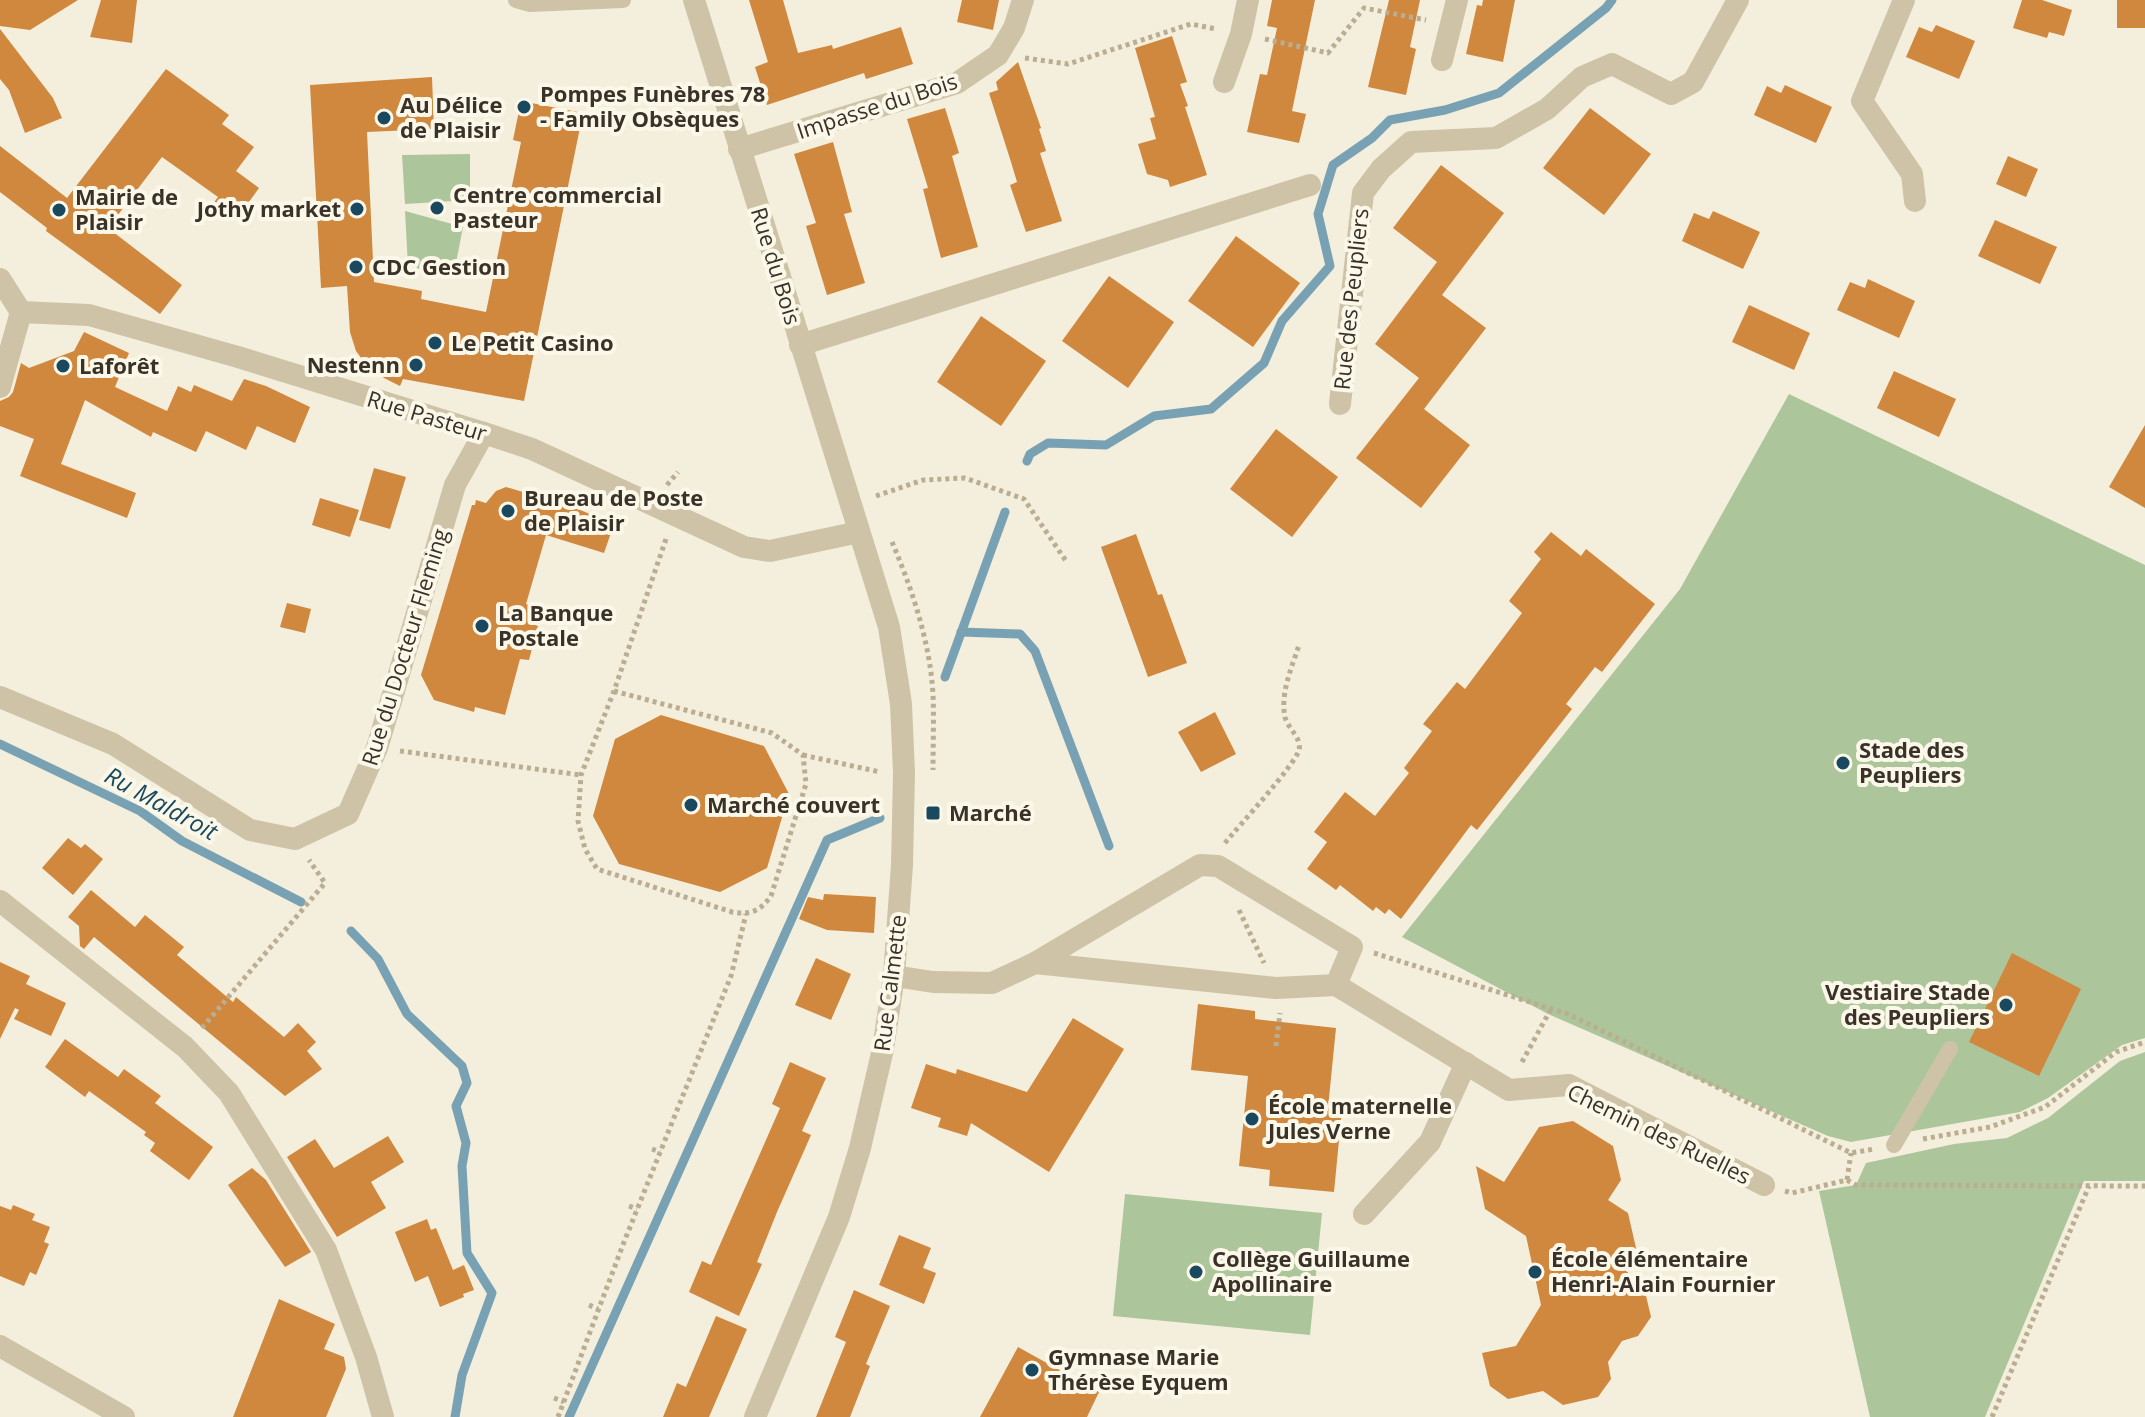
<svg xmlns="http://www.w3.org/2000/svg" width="2145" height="1417" font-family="'Open Sans',sans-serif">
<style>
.green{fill:#acc59b}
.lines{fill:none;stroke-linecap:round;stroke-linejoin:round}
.stream{stroke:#78a2b4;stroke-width:9}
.building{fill:#d0873e}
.path{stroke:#baad91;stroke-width:5;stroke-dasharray:4 4;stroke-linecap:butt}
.service{stroke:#cec3a7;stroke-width:16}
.minor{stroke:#cec3a7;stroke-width:22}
.tertiary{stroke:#cec3a7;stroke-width:22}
.poi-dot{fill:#1a495f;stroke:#fbf8e9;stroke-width:3}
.labels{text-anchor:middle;stroke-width:8;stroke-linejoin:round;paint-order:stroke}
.poi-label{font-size:22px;font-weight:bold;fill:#3a3228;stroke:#fbf8e9;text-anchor:start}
.street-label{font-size:22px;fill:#3a3228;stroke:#fbf8e9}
.water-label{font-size:24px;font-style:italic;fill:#1a495f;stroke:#fbf8e9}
</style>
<rect width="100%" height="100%" fill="#f4efdc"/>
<g class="green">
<path d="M470 154V200L405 204 402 155Z"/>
<path d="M405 211 463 227 453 278 408 266Z"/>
<path d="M1789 394 2145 565V1038L2122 1045 2048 1098 2020 1112 1851 1142 1828 1136 1548 1014 1402 937 1680 589Z"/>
<path d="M2145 1052V1181H2084L1985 1417H1870L1819 1191 1856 1185 1866 1163 1954 1144 2007 1138 2048 1118 2120 1061Z"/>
<path d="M1125 1194 1322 1213 1310 1335 1113 1316Z"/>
</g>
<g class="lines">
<g class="stream">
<path d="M1027 461 1030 454 1048 443 1106 445 1154 416 1211 409 1264 363 1282 321 1330 266 1318 214 1333 165 1372 138 1390 120 1445 110 1499 93 1606 8 1612 0"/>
<path d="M961 632 1020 634 1035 651 1109 846"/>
<path d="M945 677 1005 512"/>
<path d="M0 744 140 811 182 841 301 902"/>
<path d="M351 931 378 959 407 1014 462 1066 467 1083 456 1106 466 1143 462 1166 467 1253 492 1293 462 1375 455 1417"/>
<path d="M569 1417 827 840 880 818"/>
</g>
</g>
<g class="building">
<path d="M0 0H78L30 30 0 26Z"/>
<path d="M101 0H137L132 43 90 37Z"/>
<path d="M749 0H783L798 53 832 45 833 49 901 27 913 64 866 79 864 73 767 105 755 67 768 62Z"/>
<path d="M962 0H999L993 30 957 22Z"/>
<path d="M1272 0H1315L1292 111 1306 114 1299 143 1247 132 1260 74 1267 75 1277 28 1267 26Z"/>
<path d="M1389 0H1420L1410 47 1416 49 1406 95 1368 87Z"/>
<path d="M1483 0H1515L1503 62 1466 54 1477 5 1482 6Z"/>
<path d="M2022 0H2042L2072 10 2064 36 2049 32 2047 38 2013 28Z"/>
<rect x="2117" y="0" width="28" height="28"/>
<path d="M1936 25 1975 41 1959 79 1906 57 1919 27 1932 32Z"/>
<path d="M0 29 53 98 62 118 25 133 9 90 0 79Z"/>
<path d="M1172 36 1187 82 1180 84 1188 106 1185 107 1207 175 1170 187 1168 180 1147 174 1138 144 1156 139 1150 118 1155 117 1135 48Z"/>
<path d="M1018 62 1041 128 1039 129 1046 151 1040 153 1062 221 1026 232 1010 185 1017 182 1011 162 989 93 998 90 996 82Z"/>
<path d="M166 69 229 115 222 124 254 147 236 171 259 188 235 221 212 205 218 197 162 157 108 228 182 285 160 314 46 231 47 228 0 192V146L67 198Z"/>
<path d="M432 77 434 129 367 132 374 282 422 291 421 299 486 312 521 142 513 140 521 101 583 113 524 401 403 379 400 386 384 378 365 363 356 351 350 332 347 286 321 288 310 85Z"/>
<path d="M1785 85 1832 107 1816 143 1754 115 1767 86 1781 93Z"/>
<path d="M945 108 959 153 952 156 978 247 941 258 923 189 928 188 907 119Z"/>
<path d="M1590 108 1651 154 1604 215 1543 168Z"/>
<path d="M833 142 852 212 844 214 865 283 827 295 806 226 816 223 794 154Z"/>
<path d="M2008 156 2038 169 2026 197 1996 184Z"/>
<path d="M1441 165 1504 213 1442 295 1486 328 1424 409 1470 445 1421 508 1356 458 1419 378 1375 344 1437 262 1393 228Z"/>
<path d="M1713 211 1760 232 1743 269 1682 241 1694 213 1709 219Z"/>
<path d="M1995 220 2057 247 2040 284 1978 256Z"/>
<path d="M1236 236 1300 283 1253 347 1188 301Z"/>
<path d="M1109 276 1174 322 1128 388 1062 341Z"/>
<path d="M1868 279 1915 301 1899 338 1837 310 1850 282 1865 288Z"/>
<path d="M1749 305 1810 333 1794 370 1732 342Z"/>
<path d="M981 316 1046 361 1001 426 937 382Z"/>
<path d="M84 332 129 353 115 387 167 411 178 386 191 392 194 385 232 401 244 379 266 386 310 407 295 443 257 426 246 450 206 431 196 452 153 432 151 437 85 400 61 464 136 493 127 518 20 476 34 439 0 426V401L9 397 13 392 21 363 29 368 74 351Z"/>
<path d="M1894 371 1956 399 1939 437 1877 408Z"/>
<path d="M2145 425V508L2109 487Z"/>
<path d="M1276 429 1338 477 1292 537 1230 489Z"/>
<path d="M374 468 406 477 390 529 359 520Z"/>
<path d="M506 487 573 507 614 524 604 553 546 535 526 604 535 607 530 623 538 626 529 660 520 659 505 715 475 707 474 712 434 700 421 675 472 505H475L476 500 486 503 496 491Z"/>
<path d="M320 498 359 510 350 537 312 525Z"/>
<path d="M1551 532 1581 556 1586 549 1655 604 1602 672 1595 667 1566 704 1572 709 1477 830 1471 825 1401 919 1389 909 1385 914 1376 907 1373 911 1340 885 1336 890 1307 869 1327 842 1314 832 1345 792 1375 816 1409 773 1404 768 1432 731 1423 724 1457 682 1465 689 1522 613 1509 601 1541 559 1534 552Z"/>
<path d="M1136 534 1158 595 1162 594 1187 663 1148 677 1101 547Z"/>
<path d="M287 603 311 609 305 633 280 627Z"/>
<path d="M1215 712 1236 754 1201 772 1178 732Z"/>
<path d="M661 715 764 746 789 794 767 868 720 892 619 864 593 816 615 739Z"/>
<path d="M68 838 81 848 85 844 103 859 73 895 42 868Z"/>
<path d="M91 890 135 927 145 915 184 947 177 955 233 1002 236 997 284 1037 298 1023 316 1042 307 1051 322 1069 285 1096 94 937 84 949 80 946 79 926 68 917Z"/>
<path d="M824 894 876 897 874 933 827 930 799 919 808 897 823 900Z"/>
<path d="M2012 953 2081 989 2039 1076 1969 1042Z"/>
<path d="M816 958 851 974 831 1020 795 1005Z"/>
<path d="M0 962 30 976 26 984 66 1003 51 1036 14 1019 19 1010 15 1008 0 1039Z"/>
<path d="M1198 1004 1255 1011V1019L1336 1028 1328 1108 1342 1109 1334 1192 1269 1186 1270 1170 1239 1166 1248 1076 1191 1070Z"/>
<path d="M1073 1018 1124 1049 1049 1172 971 1123 967 1136 938 1127 941 1118 911 1108 926 1064 956 1074 957 1069 1027 1092Z"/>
<path d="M65 1039 118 1077 124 1069 161 1096 155 1103 213 1147 189 1180 150 1151 155 1143 144 1135 146 1132 89 1091 85 1097 45 1067Z"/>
<path d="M790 1062 826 1078 802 1131 811 1135 777 1212 757 1262 762 1264 739 1316 689 1292 702 1261 711 1265 780 1108 772 1104Z"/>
<path d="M1573 1121 1613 1146 1621 1180 1608 1200 1628 1213 1636 1248 1623 1269 1643 1283 1651 1317 1638 1336 1622 1341 1608 1362 1611 1379 1598 1397 1563 1405 1543 1391 1508 1399 1490 1386 1482 1353 1516 1346 1541 1305 1526 1236 1485 1209 1476 1166 1504 1182 1539 1127Z"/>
<path d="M388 1136 404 1162 371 1182 386 1208 337 1237 287 1157 315 1139 334 1168Z"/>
<path d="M252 1168 266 1180 311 1252 285 1267 228 1185Z"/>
<path d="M13 1205 35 1214 32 1220 50 1227 44 1242 49 1244 36 1275 30 1272 24 1286 0 1276V1206L11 1210Z"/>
<path d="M427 1219 431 1230 436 1228 453 1270 464 1265 474 1290 463 1294 464 1297 440 1307 428 1276 415 1282 395 1232Z"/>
<path d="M899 1235 931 1248 923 1268 936 1273 924 1304 879 1285Z"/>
<path d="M854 1290 890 1306 866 1364 870 1366 850 1417H816L846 1342 835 1337Z"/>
<path d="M279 1299 335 1324 324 1349 344 1357 346 1369 326 1417H233Z"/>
<path d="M716 1316 747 1329 709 1417H663L677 1383 686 1387Z"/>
<path d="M1018 1347 1099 1392 1087 1417H980Z"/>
</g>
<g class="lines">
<g class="path">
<path d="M1265 39 1328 53 1364 8 1426 20"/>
<path d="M1025 58 1068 64 1191 24 1216 29"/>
<path d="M663 102 694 86"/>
<path d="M667 485 678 472"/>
<path d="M876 496 923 480 965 478 1024 499 1066 561"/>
<path d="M892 542C912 589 930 642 933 694 934 719 933 744 933 770"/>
<path d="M614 691 772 733 803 755 806 784 771 896C760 911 751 915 732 912L597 869 585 849 578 821 581 775 614 691 666 539"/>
<path d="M400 751 581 775"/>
<path d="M803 755 880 772"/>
<path d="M1225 843C1238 827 1295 765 1299 750 1302 738 1288 729 1285 717 1280 693 1292 667 1299 645"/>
<path d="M1239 910 1264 963"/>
<path d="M1374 953 1568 1014 1851 1153 1874 1149"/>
<path d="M202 1028 325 883 309 860"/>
<path d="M1276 1046 1280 1013"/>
<path d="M1522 1062 1552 1007"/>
<path d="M1923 1139 1990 1127 2045 1107 2116 1052 2145 1042"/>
<path d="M652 1149 660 1152"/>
<path d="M1847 1180 1856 1185 2145 1186"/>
<path d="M1785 1191 1792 1193 1847 1180 1851 1153"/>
<path d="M629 1206 637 1209"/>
<path d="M589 1305 598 1309"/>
<path d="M554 1398 564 1402"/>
<path d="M558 1417 624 1242 731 976 746 914"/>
<path d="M1992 1417 2089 1186"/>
</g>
<g class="service">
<path d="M516 0 530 4 623 0"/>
<path d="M1894 1145 1950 1049"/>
</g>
<g class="minor">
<path d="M1904 0 1862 101 1912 174 1915 201"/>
<path d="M1442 60 1457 0"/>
<path d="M1224 82 1241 34 1248 0"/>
<path d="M739 149 957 83 998 55 1014 28 1023 0"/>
<path d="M21 312 89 315 238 357 484 433 532 449 744 547 770 551 859 532"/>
<path d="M800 345 1310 185"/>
<path d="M1340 404 1363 193 1381 169 1411 142 1496 138 1547 109 1582 77 1612 64 1671 94 1693 82 1738 0"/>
<path d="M0 697 113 744 250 830 295 839 348 814 377 748 455 485 484 433"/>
<path d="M1200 865 1218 866 1352 947 1336 985 1276 988 1035 963Z"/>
<path d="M894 976 933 982 992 983 1035 963"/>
<path d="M1336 985 1509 1090 1569 1085 1764 1185"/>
<path d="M1364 1214 1430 1142 1466 1063"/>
<path d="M0 1346 124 1417"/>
</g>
<g class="tertiary">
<path d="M694 0 889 627 901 704 904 773 902 865 894 976 883 1049 860 1148 839 1217 755 1417"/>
<path d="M0 279 21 312 0 387"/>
<path d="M0 901 185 1047 229 1093 326 1250 366 1357 383 1417"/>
</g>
</g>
<g class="poi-dot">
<circle cx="524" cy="107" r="8"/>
<circle cx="384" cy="118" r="8"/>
<circle cx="437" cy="208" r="8"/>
<circle cx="357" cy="209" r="8"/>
<circle cx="59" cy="210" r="8"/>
<circle cx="356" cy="267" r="8"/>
<circle cx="435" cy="343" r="8"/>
<circle cx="416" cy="365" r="8"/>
<circle cx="63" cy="366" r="8"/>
<circle cx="508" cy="511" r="8"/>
<circle cx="482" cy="626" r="8"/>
<circle cx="1843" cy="763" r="8"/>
<circle cx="691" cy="805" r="8"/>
<rect x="925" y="805" width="16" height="16" rx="4"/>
<circle cx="2006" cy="1005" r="8"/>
<circle cx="1252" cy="1119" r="8"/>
<circle cx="1196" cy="1272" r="8"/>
<circle cx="1535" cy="1272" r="8"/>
<circle cx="1032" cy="1370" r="8"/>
</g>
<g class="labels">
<g class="poi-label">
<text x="540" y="102">Pompes Funèbres 78<tspan x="540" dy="25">- Family Obsèques</tspan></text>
<text x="400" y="113">Au Délice<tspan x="400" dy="25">de Plaisir</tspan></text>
<text x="453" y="203">Centre commercial<tspan x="453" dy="25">Pasteur</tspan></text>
<text x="75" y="205">Mairie de<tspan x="75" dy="25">Plaisir</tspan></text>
<text x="341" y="217" text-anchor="end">Jothy market</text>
<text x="372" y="275">CDC Gestion</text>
<text x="451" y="351">Le Petit Casino</text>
<text x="400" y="373" text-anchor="end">Nestenn</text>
<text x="79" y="374">Laforêt</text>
<text x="524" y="506">Bureau de Poste<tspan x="524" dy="25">de Plaisir</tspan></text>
<text x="498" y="621">La Banque<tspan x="498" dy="25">Postale</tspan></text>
<text x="1859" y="758">Stade des<tspan x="1859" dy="25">Peupliers</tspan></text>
<text x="707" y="813">Marché couvert</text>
<text x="949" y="821">Marché</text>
<text x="1990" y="1000" text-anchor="end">Vestiaire Stade<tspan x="1990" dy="25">des Peupliers</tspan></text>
<text x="1268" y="1114">École maternelle<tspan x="1268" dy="25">Jules Verne</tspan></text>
<text x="1212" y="1267">Collège Guillaume<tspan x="1212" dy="25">Apollinaire</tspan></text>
<text x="1551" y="1267">École élémentaire<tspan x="1551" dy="25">Henri-Alain Fournier</tspan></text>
<text x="1048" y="1365">Gymnase Marie<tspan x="1048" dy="25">Thérèse Eyquem</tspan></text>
</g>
<g class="street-label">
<text transform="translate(877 106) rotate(-18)" y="8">Impasse du Bois</text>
<text transform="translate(776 266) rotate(73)" y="8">Rue du Bois</text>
<text transform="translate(1351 299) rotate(-84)" y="8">Rue des Peupliers</text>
<text transform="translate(427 416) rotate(17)" y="8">Rue Pasteur</text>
<text transform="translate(405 647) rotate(-73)" y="8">Rue du Docteur Fleming</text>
<text transform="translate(890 983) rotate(-83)" y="8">Rue Calmette</text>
<text transform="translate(1659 1134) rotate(26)" y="8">Chemin des Ruelles</text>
</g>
<g class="water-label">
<text transform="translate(161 804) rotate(29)" y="8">Ru Maldroit</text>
</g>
</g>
</svg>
